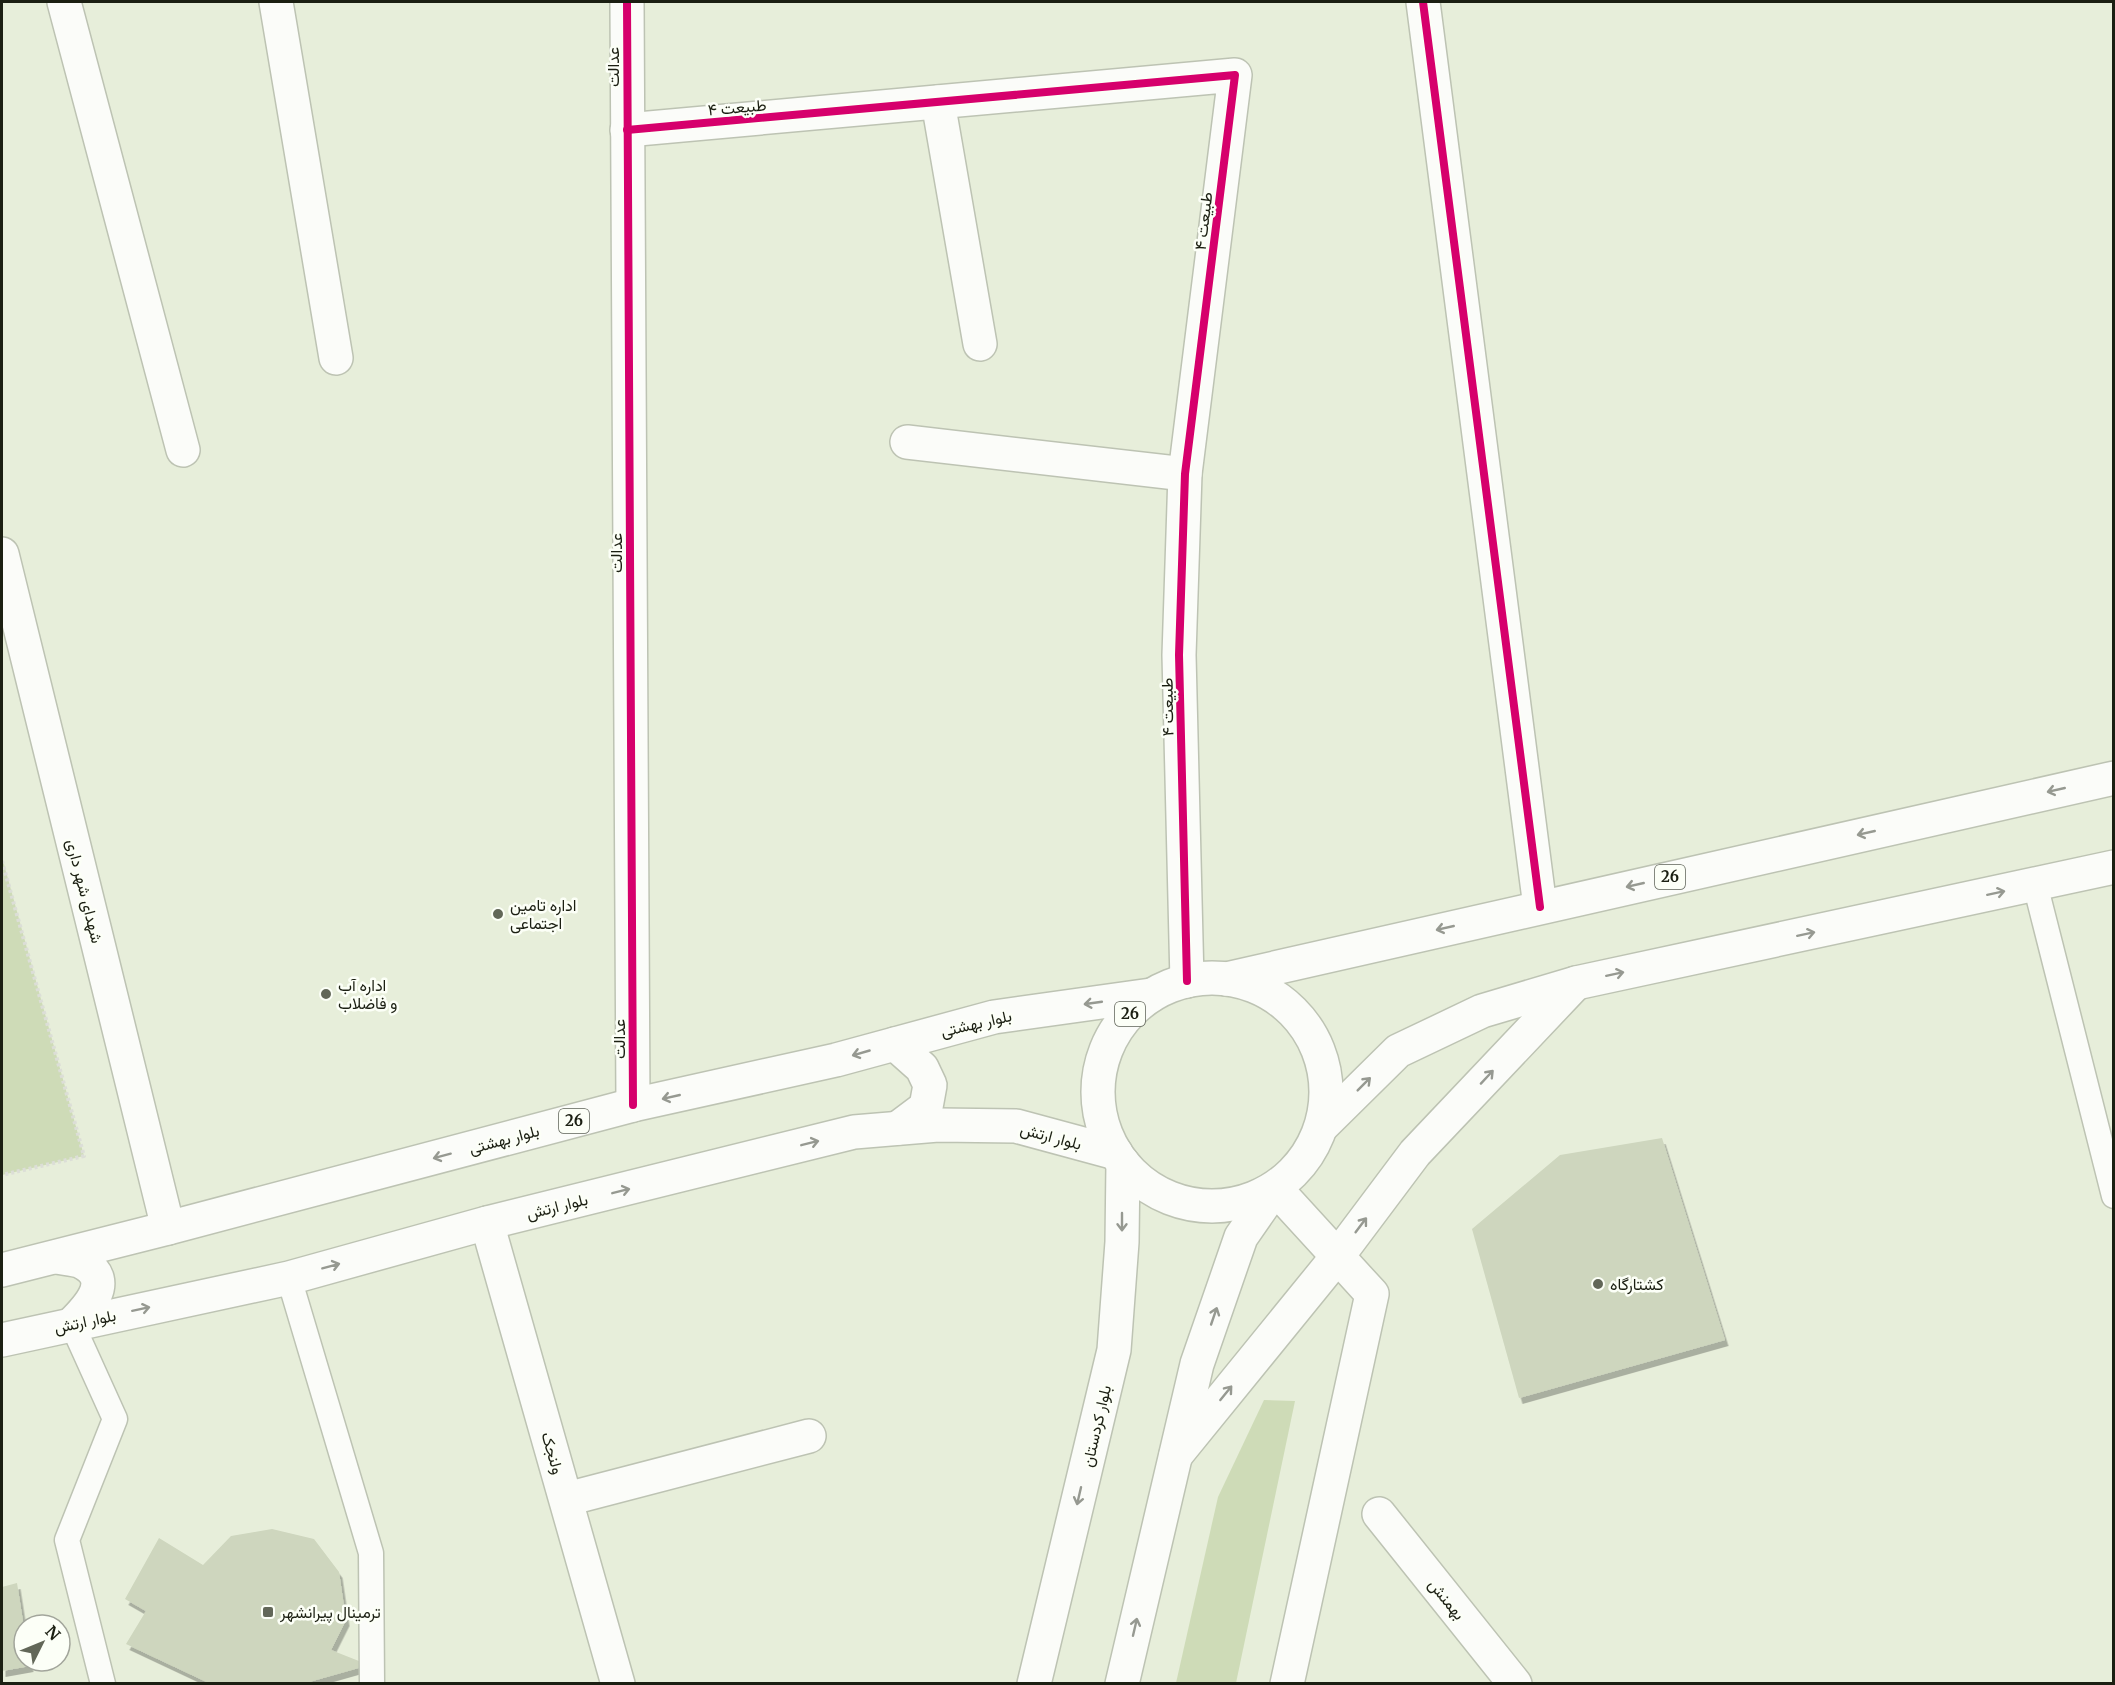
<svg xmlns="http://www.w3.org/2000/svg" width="2115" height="1685" font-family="Merriweather,Vazirmatn,serif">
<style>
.green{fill:#cedbb7}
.building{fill:#ced6be;filter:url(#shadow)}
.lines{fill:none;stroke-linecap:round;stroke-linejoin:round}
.service-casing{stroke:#bdc3b3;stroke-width:27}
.minor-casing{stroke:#bdc3b3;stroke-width:36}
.primary-casing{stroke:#bdc3b3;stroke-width:36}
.path{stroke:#dcded7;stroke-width:4;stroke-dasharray:3 3;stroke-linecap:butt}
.service{stroke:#fbfcf9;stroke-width:24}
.minor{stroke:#fbfcf9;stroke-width:33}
.primary{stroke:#fbfcf9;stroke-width:33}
.cycleway-casing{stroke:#fcfff7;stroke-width:11}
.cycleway{stroke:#d6006c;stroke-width:8}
.oneway{stroke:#969991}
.poi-dot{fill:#626758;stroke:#fcfff7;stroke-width:2}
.labels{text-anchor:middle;stroke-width:5;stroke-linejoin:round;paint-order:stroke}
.shield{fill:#fcfff7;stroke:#5e6257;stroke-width:1.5}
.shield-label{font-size:15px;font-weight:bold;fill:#1b1f12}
.street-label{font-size:16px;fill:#1b1f12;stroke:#fcfff7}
.poi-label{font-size:16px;fill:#1b1f12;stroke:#fcfff7;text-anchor:start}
</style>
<defs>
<filter id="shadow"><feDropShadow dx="3.5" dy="6" stdDeviation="0" flood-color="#0004"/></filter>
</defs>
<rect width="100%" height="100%" fill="#e7eeda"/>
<g class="green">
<path d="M2 857 84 1156 2 1175Z"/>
<path d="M1264 1400 1295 1401 1236 1683H1176L1218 1497Z"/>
</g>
<g class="building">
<path d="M1662 1138 1725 1340 1519 1398 1472 1229 1560 1155Z"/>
<path d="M272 1529 314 1539 339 1572 346 1620 331 1650 369 1665 302 1684H211L126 1644 146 1611 125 1599 159 1538 203 1565 231 1536Z"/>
<path d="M17 1583 24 1628V1661H29L30 1666 2 1671V1587Z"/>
</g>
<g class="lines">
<defs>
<g id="service">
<path d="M2035 884 2114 1196"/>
<path d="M289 1278 371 1553 372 1684"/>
<path d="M72 1324 115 1419 67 1540 103 1684"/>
</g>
<g id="minor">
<path d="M64 2 183 450"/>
<path d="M276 2 336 358"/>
<path d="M627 2 633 1105"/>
<path d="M1423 2 1540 907"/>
<path d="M938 102 980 344"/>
<path d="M627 130 1235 75 1185 474 1179 655 1187 981"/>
<path d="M907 442 1185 474"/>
<path d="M2 554 168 1228"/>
<path d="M1275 1188 1372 1294 1287 1684"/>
<path d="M487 1223 618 1684"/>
<path d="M567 1499 809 1436"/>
<path d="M1379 1514 1515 1684"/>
</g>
<g id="primary">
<circle cx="1212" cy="1092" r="114"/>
<path d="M1226 979 2114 778"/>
<path d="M895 1044 922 1068 930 1085 926 1107 898 1128"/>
<path d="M1322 1126 1398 1051 1482 1011 1576 983 2114 867"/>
<path d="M56 1257C65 1259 78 1259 85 1264 114 1282 87 1309 72 1324"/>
<path d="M2 1270 168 1228 633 1105 836 1060 994 1017 1151 995"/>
<path d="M2 1340 289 1278 487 1223 854 1132 938 1125 1016 1126 1116 1153"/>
<path d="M1176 1455 1337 1257 1415 1153 1576 983"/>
<path d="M1034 1684 1114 1350 1122 1242 1123 1163"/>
<path d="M1122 1684 1197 1364 1241 1237 1275 1188"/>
</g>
</defs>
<use href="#service" class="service-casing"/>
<use href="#minor" class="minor-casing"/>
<use href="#primary" class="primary-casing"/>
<path class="path" d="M2 861 84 1156 2 1175"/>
<use href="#service" class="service"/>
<use href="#minor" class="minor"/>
<use href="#primary" class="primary"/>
<defs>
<g id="cycleway">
<path d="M627 2 633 1105"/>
<path d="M1423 2 1540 907"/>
<path d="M627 130 1235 75 1185 474 1179 655 1187 981"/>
</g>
</defs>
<use href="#cycleway" class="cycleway-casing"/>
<use href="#cycleway" class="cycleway"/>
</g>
<defs><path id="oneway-shaft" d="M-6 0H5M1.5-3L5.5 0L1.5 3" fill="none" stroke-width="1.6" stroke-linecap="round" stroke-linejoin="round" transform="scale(1.5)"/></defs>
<g class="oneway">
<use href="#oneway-shaft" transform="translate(2056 790) rotate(167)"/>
<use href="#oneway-shaft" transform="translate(1866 833) rotate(167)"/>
<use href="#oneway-shaft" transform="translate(1635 885) rotate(167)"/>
<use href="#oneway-shaft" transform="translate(1996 893) rotate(-12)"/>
<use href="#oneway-shaft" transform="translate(1445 928) rotate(167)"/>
<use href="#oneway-shaft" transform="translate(1806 934) rotate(-12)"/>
<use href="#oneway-shaft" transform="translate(1615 974) rotate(-12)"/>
<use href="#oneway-shaft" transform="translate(1093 1003) rotate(172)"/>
<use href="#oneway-shaft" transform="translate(861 1053) rotate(164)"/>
<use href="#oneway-shaft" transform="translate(1487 1077) rotate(-47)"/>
<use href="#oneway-shaft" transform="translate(1364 1084) rotate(-45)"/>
<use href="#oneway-shaft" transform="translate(671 1097) rotate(167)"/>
<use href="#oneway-shaft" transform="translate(810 1143) rotate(-14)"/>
<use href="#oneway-shaft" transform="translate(442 1156) rotate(165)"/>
<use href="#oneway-shaft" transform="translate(621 1191) rotate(-14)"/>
<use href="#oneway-shaft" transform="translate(1122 1222) rotate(90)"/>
<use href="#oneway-shaft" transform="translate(1361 1225) rotate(-53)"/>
<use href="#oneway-shaft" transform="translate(331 1266) rotate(-15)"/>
<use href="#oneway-shaft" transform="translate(141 1309) rotate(-12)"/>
<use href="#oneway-shaft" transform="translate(1214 1316) rotate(-71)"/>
<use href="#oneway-shaft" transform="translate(1226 1393) rotate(-51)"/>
<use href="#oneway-shaft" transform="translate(1079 1496) rotate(103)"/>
<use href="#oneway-shaft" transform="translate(1135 1627) rotate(-77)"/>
</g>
<g class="poi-dot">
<circle cx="498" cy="914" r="6"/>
<circle cx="326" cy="994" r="6"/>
<circle cx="1598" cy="1284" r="6"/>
<rect x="262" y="1606" width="12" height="12" rx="3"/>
</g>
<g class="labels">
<g class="shield">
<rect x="1655" y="865" width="30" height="24" rx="4.5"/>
<rect x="1115" y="1002" width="30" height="24" rx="4.5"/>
<rect x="559" y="1109" width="30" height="24" rx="4.5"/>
</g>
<g class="shield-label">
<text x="1670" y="882">26</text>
<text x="1130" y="1019">26</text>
<text x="574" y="1126">26</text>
</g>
<g class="street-label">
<text transform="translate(613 67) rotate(-90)" y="6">عدالت</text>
<text transform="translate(737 107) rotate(-5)" y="6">طبیعت ۴</text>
<text transform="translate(1203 221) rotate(-83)" y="6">طبیعت ۴</text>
<text transform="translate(616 553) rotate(-90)" y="6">عدالت</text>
<text transform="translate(1167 707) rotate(-91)" y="6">طبیعت ۴</text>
<text transform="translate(85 891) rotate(76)" y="6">شهدای شهر داری</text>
<text transform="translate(976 1023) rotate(-13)" y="6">بلوار بهشتی</text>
<text transform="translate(619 1039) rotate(-90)" y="6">عدالت</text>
<text transform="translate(1051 1136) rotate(15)" y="6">بلوار ارتش</text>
<text transform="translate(504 1139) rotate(-15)" y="6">بلوار بهشتی</text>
<text transform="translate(557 1206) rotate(-14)" y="6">بلوار ارتش</text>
<text transform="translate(85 1321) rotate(-12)" y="6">بلوار ارتش</text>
<text transform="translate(1096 1426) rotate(-77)" y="6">بلوار کردستان</text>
<text transform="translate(553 1453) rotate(74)" y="6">ولنجک</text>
<text transform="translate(1447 1599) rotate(51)" y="6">بهمنش</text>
</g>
<g class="poi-label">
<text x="510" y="911">اداره تامین<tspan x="510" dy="18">اجتماعی</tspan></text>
<text x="338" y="991">اداره آب<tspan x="338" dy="18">و فاضلاب</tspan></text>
<text x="1610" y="1290">کشتارگاه</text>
<text x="280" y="1618">ترمینال پیرانشهر</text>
</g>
</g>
<rect width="2115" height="1685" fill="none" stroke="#1b1f12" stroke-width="6"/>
<g transform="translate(42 1643) rotate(47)"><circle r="28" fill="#fcfff7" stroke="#a2a59b" stroke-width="1.5"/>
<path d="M0-4.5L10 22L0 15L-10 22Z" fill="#626758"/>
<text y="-9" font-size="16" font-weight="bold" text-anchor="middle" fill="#1b1f12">N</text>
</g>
</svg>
